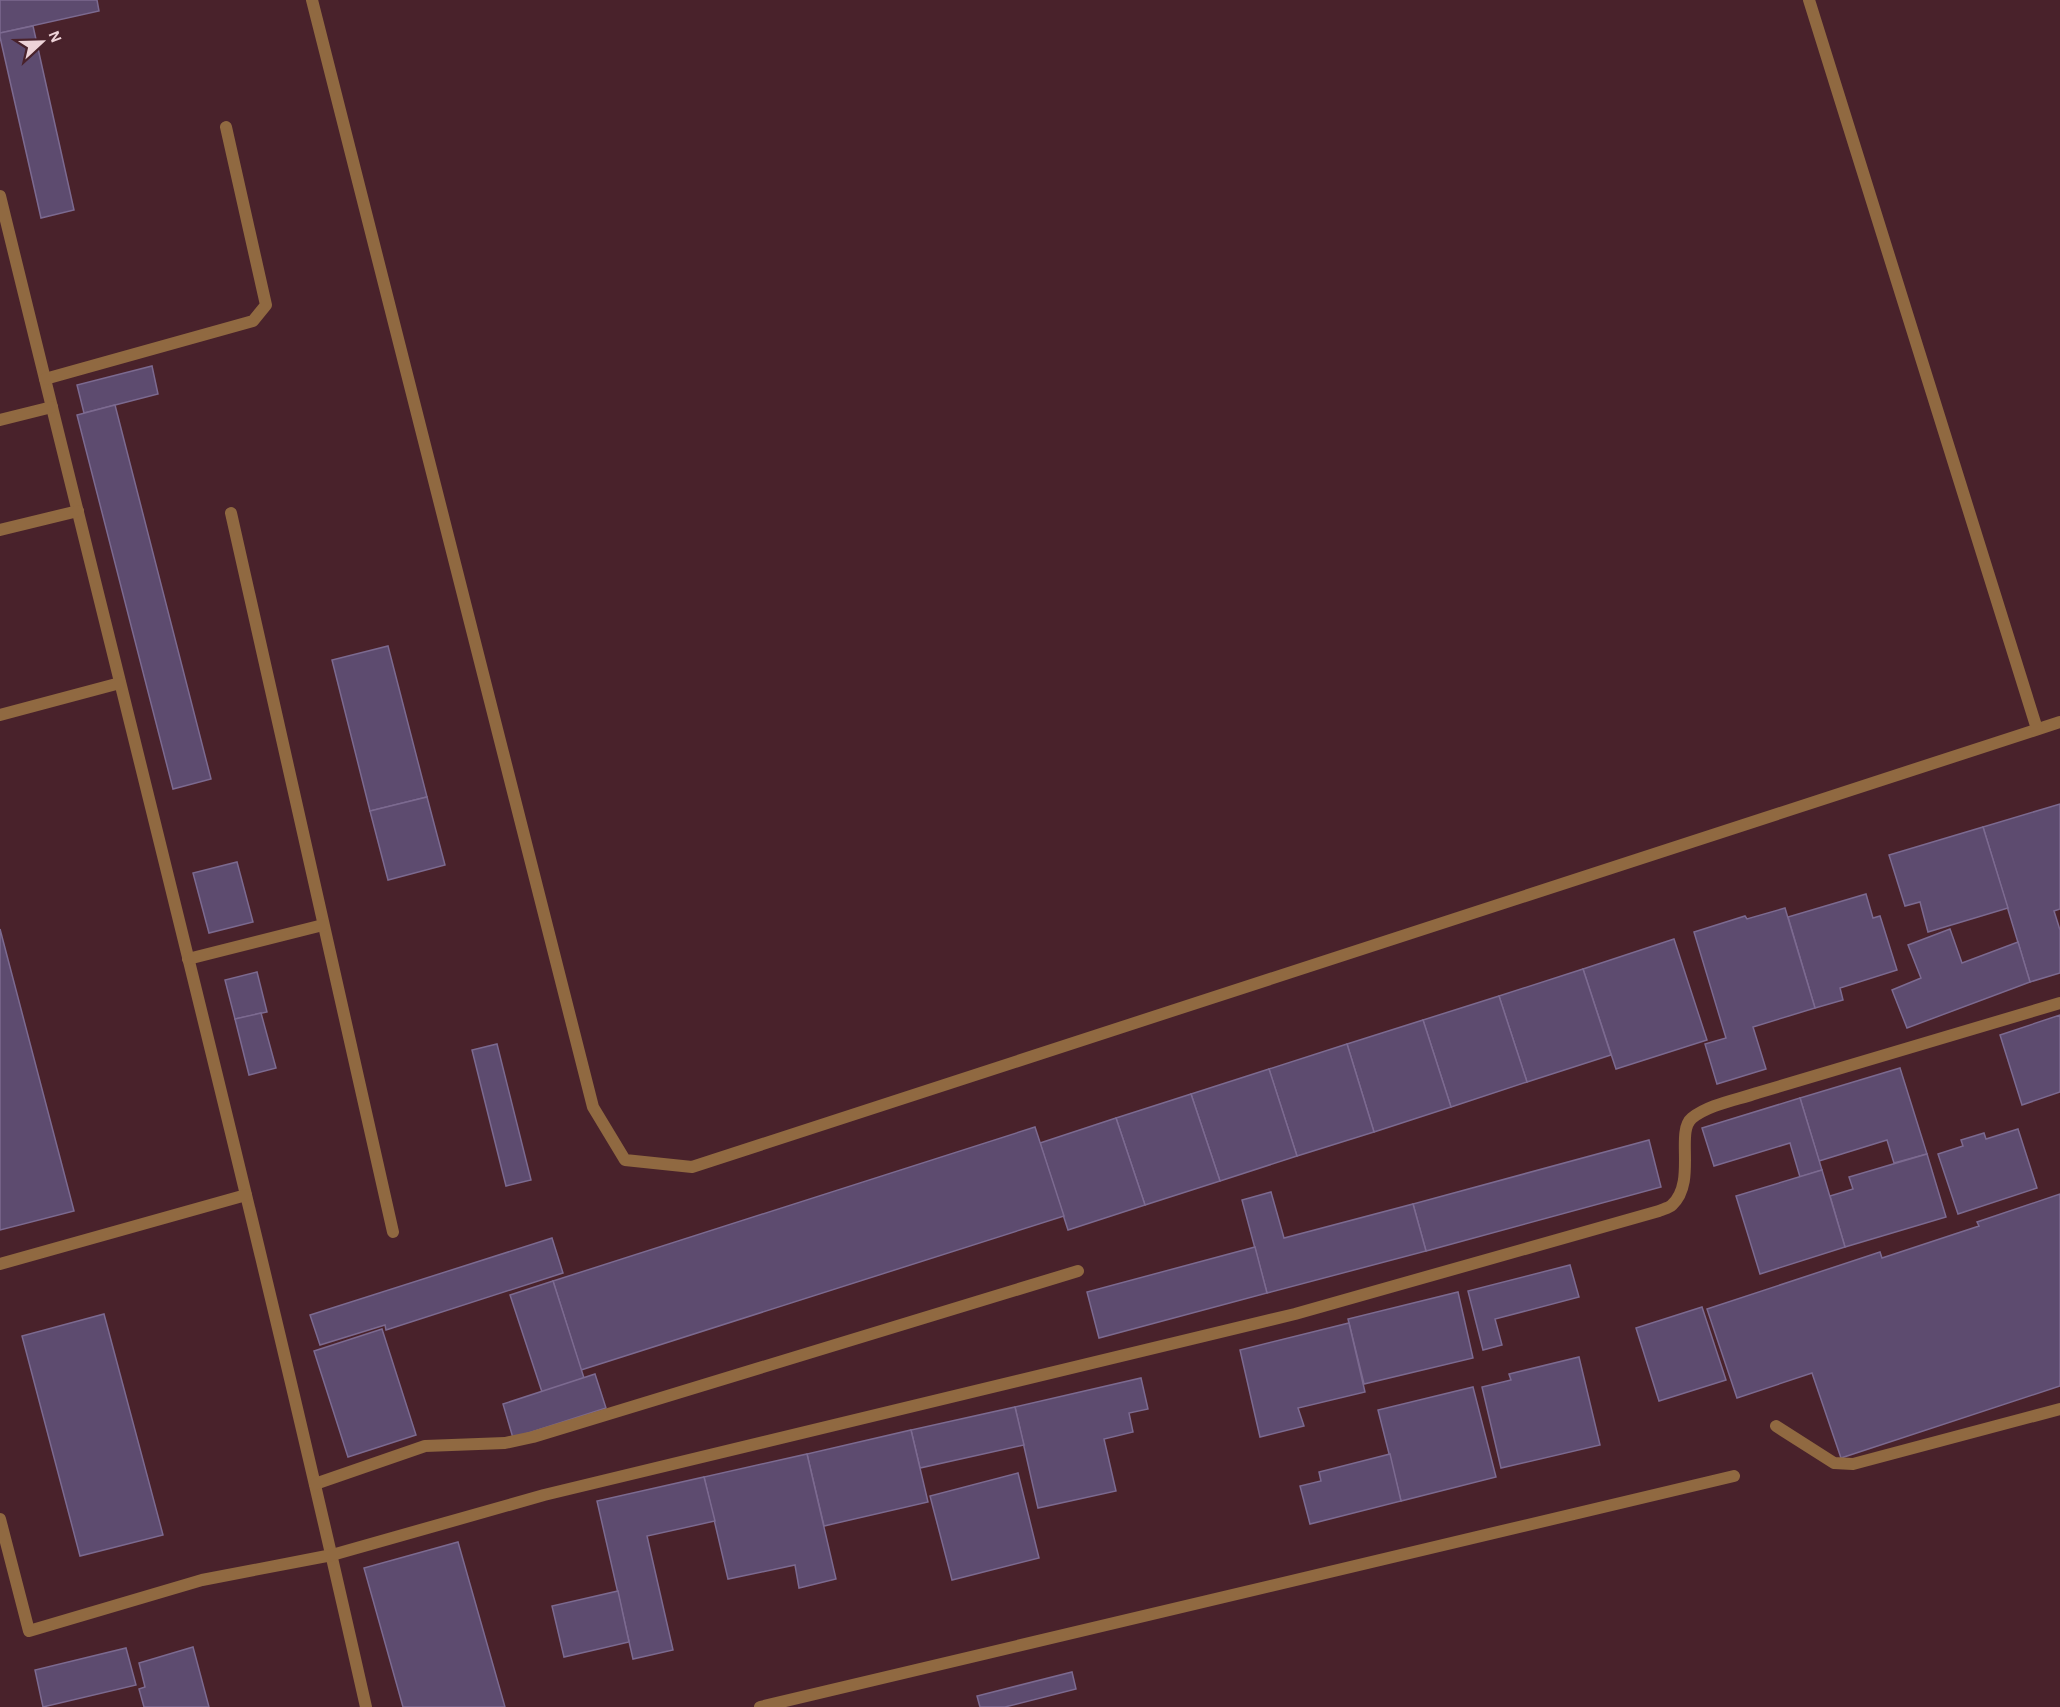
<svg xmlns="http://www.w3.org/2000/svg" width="2060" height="1707" font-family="'Alegreya Sans',sans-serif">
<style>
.building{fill:#5d4b6f;stroke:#7c6a90;stroke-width:1.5}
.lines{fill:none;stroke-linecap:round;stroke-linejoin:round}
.service{stroke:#906941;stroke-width:12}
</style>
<rect width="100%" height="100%" fill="#49222b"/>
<g class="building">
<path d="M0 0H97L99 11 0 33Z"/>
<path d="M33 26 74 210 41 218 0 37V33Z"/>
<path d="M152 366 158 394 84 413 77 385Z"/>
<path d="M115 405 211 779 173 789 77 415Z"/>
<path d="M388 646 427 797 370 811 332 660Z"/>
<path d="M427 797 445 865 388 880 370 811Z"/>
<path d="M2060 804V909L2054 911 2060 930V973L2030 982 1983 827Z"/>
<path d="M1983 827 2008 908 1928 932 1920 902 1905 906 1889 855Z"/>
<path d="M237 862 253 922 209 933 193 873Z"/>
<path d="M1866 894 1873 918 1880 916 1897 970 1840 988 1843 1000 1815 1008 1788 917Z"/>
<path d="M1785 908 1815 1008 1753 1027 1766 1069 1717 1084 1705 1044 1726 1038 1694 932 1745 916 1747 919Z"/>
<path d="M0 929 74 1211 0 1230Z"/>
<path d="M1950 929 1962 963 2018 942 2030 982 1907 1028 1892 990 1921 978 1908 945Z"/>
<path d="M1674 939 1707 1040 1616 1069 1583 969Z"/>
<path d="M1583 969 1611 1055 1527 1082 1499 996Z"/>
<path d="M257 972 267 1012 235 1019 225 980Z"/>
<path d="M1499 996 1527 1082 1451 1107 1423 1020Z"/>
<path d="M261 1013 276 1068 249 1075 235 1019Z"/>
<path d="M2060 1015V1092L2022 1105 2000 1035Z"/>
<path d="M1423 1020 1451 1107 1374 1132 1347 1044Z"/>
<path d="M497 1044 531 1180 506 1186 472 1050Z"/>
<path d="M1347 1044 1374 1132 1297 1156 1269 1069Z"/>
<path d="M1900 1068 1927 1154 1894 1163 1887 1140 1819 1161 1800 1098Z"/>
<path d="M1269 1069 1297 1156 1220 1181 1191 1094Z"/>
<path d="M1191 1094 1220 1181 1145 1205 1116 1118Z"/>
<path d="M1800 1098 1822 1170 1800 1177 1790 1143 1714 1166 1702 1128Z"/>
<path d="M1116 1118 1145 1205 1068 1230 1040 1143Z"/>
<path d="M1035 1127 1064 1216 581 1370 553 1281Z"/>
<path d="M2018 1129 2037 1188 1958 1214 1938 1154 1963 1146 1961 1140 1984 1133 1986 1139Z"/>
<path d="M1649 1140 1661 1187 1426 1251 1413 1204Z"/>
<path d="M1927 1154 1946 1217 1845 1247 1830 1196 1853 1189 1849 1177Z"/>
<path d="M1822 1170 1845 1247 1760 1274 1736 1196Z"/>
<path d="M1271 1192 1284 1238 1413 1204 1426 1251 1267 1293 1242 1200Z"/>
<path d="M2060 1194V1386L1841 1458 1812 1373 1737 1398 1707 1309 1880 1252 1882 1258 1979 1226 1977 1222Z"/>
<path d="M552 1238 563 1273 386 1330 385 1325 320 1345 310 1315Z"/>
<path d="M1255 1247 1267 1293 1099 1338 1087 1292Z"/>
<path d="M1570 1265 1579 1297 1495 1319 1502 1345 1483 1350 1468 1291Z"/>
<path d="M553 1281 584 1378 542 1392 510 1295Z"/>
<path d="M1458 1292 1473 1358 1364 1384 1348 1319Z"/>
<path d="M1702 1307 1726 1380 1659 1401 1636 1328Z"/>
<path d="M104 1314 163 1535 80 1556 22 1336Z"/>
<path d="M1349 1323 1365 1392 1298 1408 1304 1426 1260 1437 1240 1350Z"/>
<path d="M382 1329 416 1435 348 1457 314 1351Z"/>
<path d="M1579 1357 1600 1445 1501 1468 1482 1387 1511 1380 1509 1374Z"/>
<path d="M595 1374 606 1408 513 1438 503 1404Z"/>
<path d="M1141 1378 1148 1409 1129 1413 1133 1432 1104 1439 1116 1491 1038 1508 1015 1407Z"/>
<path d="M1473 1387 1496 1477 1401 1501 1378 1410Z"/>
<path d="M1015 1407 1024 1445 920 1468 911 1430Z"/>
<path d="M911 1430 928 1502 824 1526 807 1454Z"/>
<path d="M807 1454 836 1579 799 1588 795 1565 728 1579 704 1477Z"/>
<path d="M1390 1454 1401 1501 1310 1524 1300 1486 1321 1481 1319 1472Z"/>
<path d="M1018 1473 1039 1558 952 1580 930 1496Z"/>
<path d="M704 1477 715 1521 647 1536 673 1650 633 1659 597 1501Z"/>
<path d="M458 1542 505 1707H403L364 1568Z"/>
<path d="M618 1591 629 1642 564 1657 552 1606Z"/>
<path d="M193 1647 209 1707H144L139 1689 145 1687 139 1663Z"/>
<path d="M126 1648 136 1685 43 1707 35 1670Z"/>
<path d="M1072 1672 1076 1689 1005 1707H980L977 1696Z"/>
</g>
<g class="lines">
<g class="service">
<path d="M312 0 593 1107 625 1160 692 1167 2060 722"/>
<path d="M1809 0 2037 729"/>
<path d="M0 196C123 699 252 1201 366 1707"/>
<path d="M45 379 253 321 266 305 226 127"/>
<path d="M0 420 52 407"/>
<path d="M231 513 393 1232"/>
<path d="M0 530 78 511"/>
<path d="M0 715 120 683"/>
<path d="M188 959 323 925"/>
<path d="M0 1264 246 1195"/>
<path d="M1776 1426 1834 1463 1853 1464 2060 1409"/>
<path d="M315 1484 425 1446 505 1443 533 1437 1078 1271"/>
<path d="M0 1519 29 1631 202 1580 332 1555 544 1495 1295 1314 1659 1211C1663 1209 1669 1208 1672 1205 1697 1182 1675 1132 1692 1118 1710 1104 1737 1100 1757 1093L2060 1003"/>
<path d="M760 1707 1734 1476"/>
</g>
</g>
<g transform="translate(42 42) rotate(68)" stroke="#49222b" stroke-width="4.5" paint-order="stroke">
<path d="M0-4.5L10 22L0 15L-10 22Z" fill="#eed3d8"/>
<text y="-9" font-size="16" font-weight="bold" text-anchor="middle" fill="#eed3d8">N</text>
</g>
</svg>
